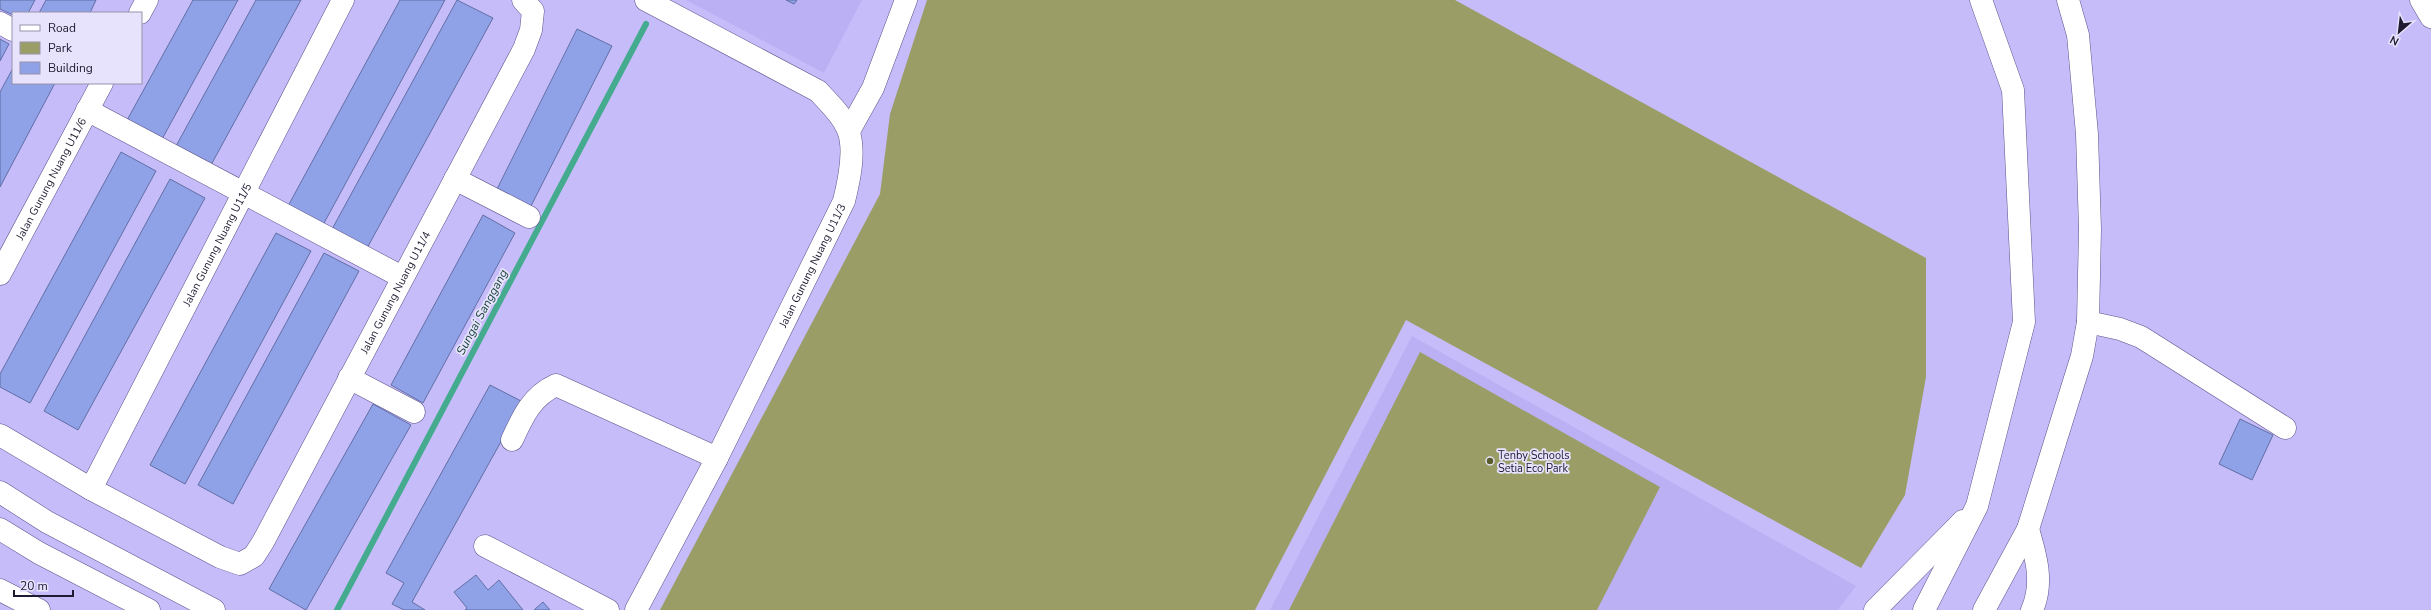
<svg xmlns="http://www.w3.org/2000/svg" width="2431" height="610" font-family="'Nunito Sans',sans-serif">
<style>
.built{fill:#bcb0f4}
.green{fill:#9a9e66}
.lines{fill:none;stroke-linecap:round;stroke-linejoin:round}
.stream{stroke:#45ab8f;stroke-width:6}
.building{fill:#8fa1e7;stroke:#616fa5}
.minor-casing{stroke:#5d5289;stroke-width:23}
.highway-casing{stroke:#5d5289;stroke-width:23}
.minor{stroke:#fff;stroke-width:22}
.highway{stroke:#fff;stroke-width:22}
.poi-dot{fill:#595d2a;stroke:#e7e3fd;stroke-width:1.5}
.labels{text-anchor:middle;stroke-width:3.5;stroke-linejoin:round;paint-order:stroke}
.street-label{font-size:11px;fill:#1f1a31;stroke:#e7e3fd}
.poi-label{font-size:11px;fill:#1f1a31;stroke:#e7e3fd;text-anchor:start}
.water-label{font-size:12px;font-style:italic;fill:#0f3d31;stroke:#e7e3fd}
</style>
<rect width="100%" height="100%" fill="#c7bcfa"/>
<g class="built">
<path d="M686 0H862L824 73Z"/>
<path d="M1412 336 1856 586 1838 610H1270Z"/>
</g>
<g class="green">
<path d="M927 0H1455L1926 258V377L1905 495 1861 568 1406 320 1255 610H660L880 194 890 114Z"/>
<path d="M1420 352 1660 487 1597 610H1289Z"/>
</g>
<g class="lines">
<path class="stream" d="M337 610 646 24"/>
</g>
<g class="building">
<path d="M0 0H35L28 13H13V15L0 9Z"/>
<path d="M46 0H96L90 13H39Z"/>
<path d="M193 0H238L161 141 126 122Z"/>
<path d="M256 0H301L211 165 176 146Z"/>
<path d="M400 0H445L323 225 288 206Z"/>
<path d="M457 0 493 18 366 250 331 231Z"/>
<path d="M786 0H797L794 4Z"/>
<path d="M577 29 612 46 530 208 496 191Z"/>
<path d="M0 39 9 44 0 61Z"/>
<path d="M13 68V83H55L0 187V92Z"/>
<path d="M121 152 156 171 30 403 0 387V374Z"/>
<path d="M170 179 205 198 78 430 44 411Z"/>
<path d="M483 215 515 233 423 403 391 385Z"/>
<path d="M276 233 311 251 185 484 150 465Z"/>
<path d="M324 253 359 271 233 504 198 485Z"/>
<path d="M490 385 523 402 412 602 425 610H404L392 604 404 583 386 573Z"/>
<path d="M373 404 411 425 306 610 269 589Z"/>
<path d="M2240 419 2273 435 2252 480 2219 464Z"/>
<path d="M476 575 488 590 499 580 523 610H465L467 608 454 592Z"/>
<path d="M543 602 550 610H534Z"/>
</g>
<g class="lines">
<defs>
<g id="minor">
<path d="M2421 0 2431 17"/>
<path d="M140 13 147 0"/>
<path d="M0 23 13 30"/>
<path d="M87 110 402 277"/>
<path d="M849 131 873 88 906 0"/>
<path d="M455 179 529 217"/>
<path id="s1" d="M0 274 102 83"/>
<path d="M2088 322 2120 329 2141 337 2285 428"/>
<path d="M349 378 414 412"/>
<path id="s2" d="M0 435 91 489 220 557 240 564 254 556 263 542 524 49 531 30 533 11 523 0"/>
<path d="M512 440C523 416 532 396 556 385L717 458"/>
<path id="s3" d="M91 489 343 0"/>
<path d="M0 492 47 522 214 610"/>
<path d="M0 529 39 553 149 610"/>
<path d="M485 546 608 610"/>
<path d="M0 590 39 610"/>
<path id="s4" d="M636 610 717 458 844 201C849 181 856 150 848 130 842 115 829 103 818 91L646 0"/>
</g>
<g id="highway">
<path d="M2028 529C2036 556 2044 583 2032 610"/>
<path d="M1875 610 1963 521"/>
<path d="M1924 610 1977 506 2024 322 2013 90 1981 0"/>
<path d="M1984 610 2028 529 2082 356 2088 322 2090 229 2087 134 2078 35 2068 0"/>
</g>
</defs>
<use href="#minor" class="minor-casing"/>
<use href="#highway" class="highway-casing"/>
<use href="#minor" class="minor"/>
<use href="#highway" class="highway"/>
</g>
<circle class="poi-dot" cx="1490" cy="461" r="4"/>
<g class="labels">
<g class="street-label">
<text dy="4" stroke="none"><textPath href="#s1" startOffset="108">Jalan Gunung Nuang U11/6</textPath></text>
<text dy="4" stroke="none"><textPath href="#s3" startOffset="275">Jalan Gunung Nuang U11/5</textPath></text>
<text dy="4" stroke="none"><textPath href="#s4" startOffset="387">Jalan Gunung Nuang U11/3</textPath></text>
<text dy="4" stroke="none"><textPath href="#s2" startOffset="588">Jalan Gunung Nuang U11/4</textPath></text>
</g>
<g class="poi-label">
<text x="1498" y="459">Tenby Schools<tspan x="1498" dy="13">Setia Eco Park</tspan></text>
</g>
<g class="water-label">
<text transform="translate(482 312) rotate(-62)" y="4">Sungai Sanggang</text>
</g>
</g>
<rect x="12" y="12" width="130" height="72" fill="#e7e3fd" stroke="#9793ab"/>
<rect x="20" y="25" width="20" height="6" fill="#ffffff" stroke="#9793ab"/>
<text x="48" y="32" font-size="12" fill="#1f1a31">Road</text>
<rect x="20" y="42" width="20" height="12" fill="#9a9e66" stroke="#9793ab"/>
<text x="48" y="52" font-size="12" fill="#1f1a31">Park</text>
<rect x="20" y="62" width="20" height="12" fill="#8fa1e7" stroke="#9793ab"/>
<text x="48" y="72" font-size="12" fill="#1f1a31">Building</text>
<g transform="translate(2399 32) rotate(208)" stroke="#e7e3fd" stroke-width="3" paint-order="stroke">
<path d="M0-3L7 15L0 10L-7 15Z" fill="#1f1a31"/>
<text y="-6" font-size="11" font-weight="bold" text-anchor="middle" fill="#1f1a31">N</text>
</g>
<path d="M14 590v6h59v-6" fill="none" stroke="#1f1a31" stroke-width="2"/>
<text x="20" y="590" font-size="12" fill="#1f1a31" stroke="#e7e3fd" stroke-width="3" paint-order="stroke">20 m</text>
</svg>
